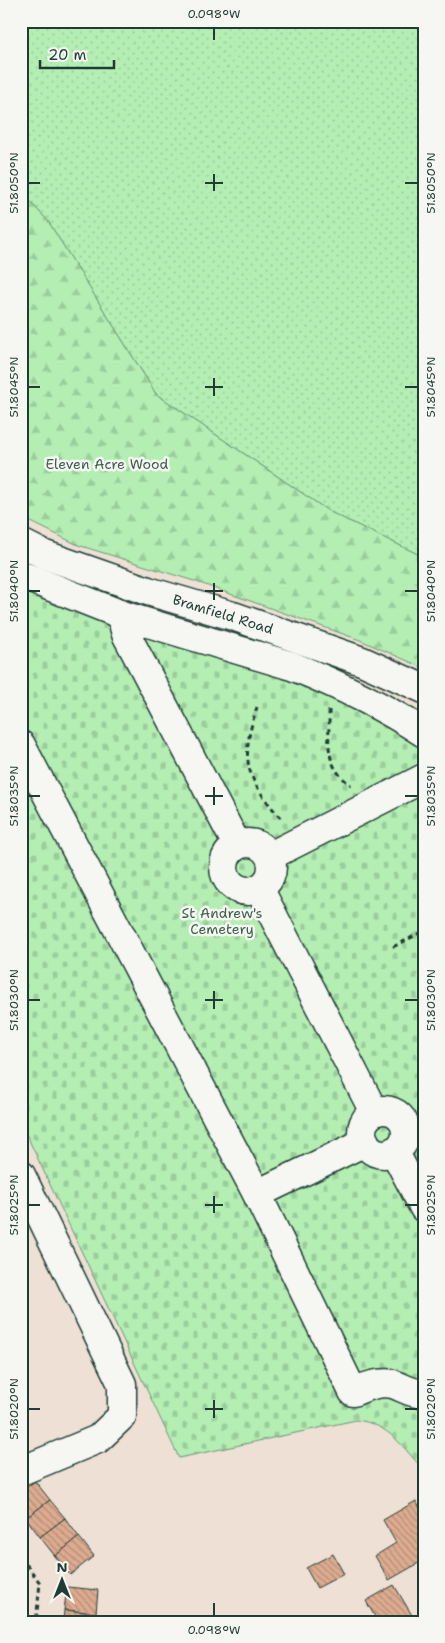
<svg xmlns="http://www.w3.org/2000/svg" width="445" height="1643" font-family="'Shantell Sans',sans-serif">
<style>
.grass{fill:url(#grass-dots);stroke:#6a9674}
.forest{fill:url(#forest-firs);stroke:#6a9674}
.cemetery{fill:url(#cemetery-stones);stroke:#6a9674}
.building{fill:url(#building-back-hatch);stroke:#1f3d34}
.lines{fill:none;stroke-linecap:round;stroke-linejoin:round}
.minor-casing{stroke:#1f3d34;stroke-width:31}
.path{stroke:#1f3d34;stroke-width:3;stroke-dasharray:5 4;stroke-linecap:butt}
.minor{stroke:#f6f6f2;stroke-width:28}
.ticks{fill:none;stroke:#1f3d34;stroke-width:2}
.labels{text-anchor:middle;stroke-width:5;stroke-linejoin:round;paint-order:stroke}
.park-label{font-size:14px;fill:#3d604d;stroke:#f6f6f2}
.street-label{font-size:14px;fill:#1f3d34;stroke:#f6f6f2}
.neatline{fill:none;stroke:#1f3d34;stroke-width:2}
.ticks-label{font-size:12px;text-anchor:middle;fill:#1f3d34}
</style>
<defs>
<pattern id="grass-dots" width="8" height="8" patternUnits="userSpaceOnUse" patternTransform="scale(1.25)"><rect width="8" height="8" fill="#b4eeb3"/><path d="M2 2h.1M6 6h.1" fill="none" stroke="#9acd9b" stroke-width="1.8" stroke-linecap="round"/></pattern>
<pattern id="forest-firs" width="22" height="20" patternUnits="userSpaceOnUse" patternTransform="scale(1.25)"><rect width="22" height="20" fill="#b4eeb3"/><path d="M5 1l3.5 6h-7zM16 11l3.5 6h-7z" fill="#9acd9b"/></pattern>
<pattern id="cemetery-stones" width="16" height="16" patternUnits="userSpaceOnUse" patternTransform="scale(1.25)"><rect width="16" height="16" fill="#b4eeb3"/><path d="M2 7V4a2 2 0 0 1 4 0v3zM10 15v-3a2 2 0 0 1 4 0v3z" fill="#9acd9b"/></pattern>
<pattern id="building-back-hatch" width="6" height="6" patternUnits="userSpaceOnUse" patternTransform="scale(1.25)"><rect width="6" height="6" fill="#ddab90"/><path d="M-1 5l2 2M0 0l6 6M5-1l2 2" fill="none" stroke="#b38c76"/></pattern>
</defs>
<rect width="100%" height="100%" fill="#eee0d5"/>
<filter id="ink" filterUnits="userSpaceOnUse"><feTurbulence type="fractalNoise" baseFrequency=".02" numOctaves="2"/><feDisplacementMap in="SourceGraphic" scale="10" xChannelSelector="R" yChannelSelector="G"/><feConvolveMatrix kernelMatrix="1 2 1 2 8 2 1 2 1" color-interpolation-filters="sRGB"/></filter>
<g filter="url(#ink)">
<path class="grass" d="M21 21H424V557L330 512 156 394 48 221 21 192Z"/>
<path class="forest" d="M21 192 48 221 156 394 330 512 424 557V668L360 640 194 581 78 545 21 517Z"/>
<path class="cemetery" d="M21 560 66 581 424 720V1470C402 1447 390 1424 356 1420L179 1458 21 1123Z"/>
<g class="building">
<path d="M35 1481 50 1500 26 1518 21 1513V1492Z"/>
<path d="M50 1500 65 1518 40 1537 26 1518Z"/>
<path d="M416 1501 424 1515V1560L389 1580 375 1556 396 1543 383 1520Z"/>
<path d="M65 1518 79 1537 55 1556 40 1537Z"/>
<path d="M79 1537 94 1556 70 1575 55 1556Z"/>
<path d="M333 1554 344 1574 317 1588 306 1568Z"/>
<path d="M394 1585 416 1622H378L366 1601Z"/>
<path d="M67 1587 98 1590 96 1613 64 1610Z"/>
<path d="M64 1610 96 1613 95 1622H63Z"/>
</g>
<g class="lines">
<defs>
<g id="minor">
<path d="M21 543 45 555 148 591 233 616 362 661 424 689"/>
<path d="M21 575 125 616 292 666C337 684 383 706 424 733"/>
<path d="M125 616 124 627 126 634 237 845"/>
<path d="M21 745 257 1194"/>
<circle cx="248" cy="867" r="24"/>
<path d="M270 856 424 778"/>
<path d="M259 888 374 1112"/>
<circle cx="384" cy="1132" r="22"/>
<path d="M365 1142 257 1194 353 1392C365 1387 379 1381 393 1384 405 1388 409 1393 424 1394"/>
<path d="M394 1151 424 1208"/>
<path d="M21 1175 122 1384V1416L98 1439 21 1471"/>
</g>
</defs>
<use href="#minor" class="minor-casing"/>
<g class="path">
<path d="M257 707C239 762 246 778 283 821"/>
<path d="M329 710C330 741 322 764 351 785"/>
<path d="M393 947 424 931"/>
<path d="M21 1557 40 1583 36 1622"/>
</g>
<use href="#minor" class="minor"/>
</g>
</g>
<path class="ticks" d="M214 28V40M214 174V191M28 183H40M205 183H223M405 183H418M214 378V396M28 387H40M205 387H223M405 387H418M214 583V600M28 591H40M205 591H223M405 591H418M214 787V805M28 796H40M205 796H223M405 796H418M214 991V1009M28 1000H40M205 1000H223M405 1000H418M214 1196V1213M28 1205H40M205 1205H223M405 1205H418M214 1400V1418M28 1409H40M205 1409H223M405 1409H418M214 1603V1616"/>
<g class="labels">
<g class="park-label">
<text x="107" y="469">Eleven Acre Wood</text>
<text x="222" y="918">St Andrew's<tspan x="222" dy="16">Cemetery</tspan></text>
</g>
<g class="street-label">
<text transform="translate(223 614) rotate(17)" y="5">Bramfield Road</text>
</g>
</g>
<rect width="445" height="1643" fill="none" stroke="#f6f6f2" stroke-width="55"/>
<g transform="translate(62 1580)" stroke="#f6f6f2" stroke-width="4" paint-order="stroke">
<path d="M0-4L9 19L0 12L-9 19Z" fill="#1f3d34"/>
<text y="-8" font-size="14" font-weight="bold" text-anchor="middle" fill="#1f3d34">N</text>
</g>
<path d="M40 60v8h74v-8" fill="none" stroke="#1f3d34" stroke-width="2.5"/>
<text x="48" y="60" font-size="15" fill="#1f3d34" stroke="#f6f6f2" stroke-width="4" paint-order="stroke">20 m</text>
<rect x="28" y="28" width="390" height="1588" class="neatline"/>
<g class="ticks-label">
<text x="214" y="18">0.098°W</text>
<text transform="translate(14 183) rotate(-90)" y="4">51.8050°N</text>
<text transform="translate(431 183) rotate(-90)" y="4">51.8050°N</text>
<text transform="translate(14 387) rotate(-90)" y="4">51.8045°N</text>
<text transform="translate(431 387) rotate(-90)" y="4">51.8045°N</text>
<text transform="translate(14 591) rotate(-90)" y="4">51.8040°N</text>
<text transform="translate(431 591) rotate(-90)" y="4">51.8040°N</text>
<text transform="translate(14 796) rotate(-90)" y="4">51.8035°N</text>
<text transform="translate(431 796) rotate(-90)" y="4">51.8035°N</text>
<text transform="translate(14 1000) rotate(-90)" y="4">51.8030°N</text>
<text transform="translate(431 1000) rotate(-90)" y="4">51.8030°N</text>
<text transform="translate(14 1205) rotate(-90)" y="4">51.8025°N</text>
<text transform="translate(431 1205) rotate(-90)" y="4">51.8025°N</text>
<text transform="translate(14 1409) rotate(-90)" y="4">51.8020°N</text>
<text transform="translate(431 1409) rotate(-90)" y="4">51.8020°N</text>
<text x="214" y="1634">0.098°W</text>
</g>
</svg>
